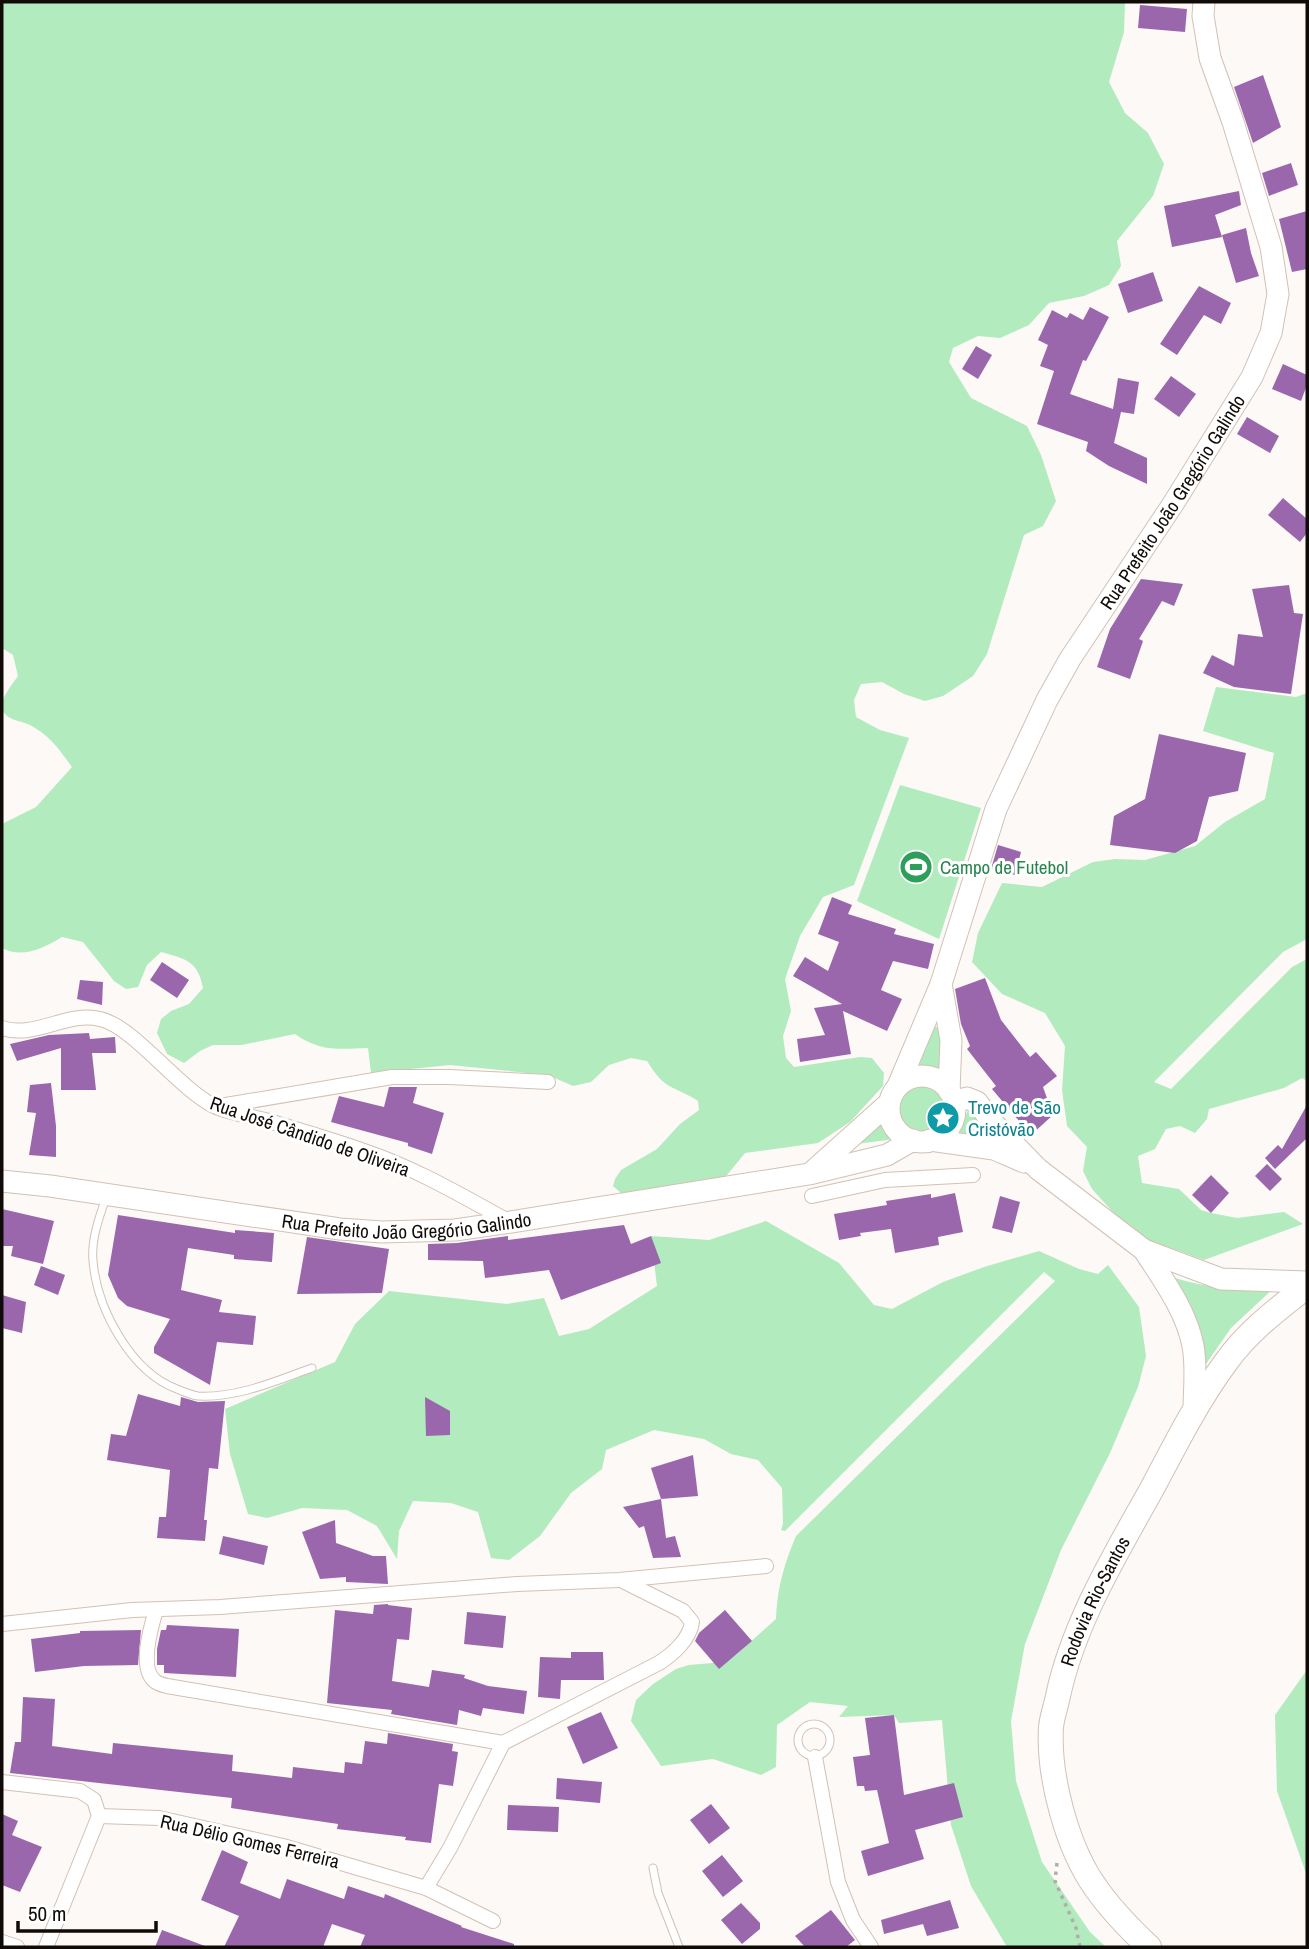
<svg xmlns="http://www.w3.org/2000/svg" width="1309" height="1949" font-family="'Archivo Narrow',sans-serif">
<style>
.green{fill:#b2ebbd}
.building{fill:#9a67ac}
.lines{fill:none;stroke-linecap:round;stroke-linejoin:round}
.service-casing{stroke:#d2c1b5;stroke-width:9}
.minor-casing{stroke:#d2c1b5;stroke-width:16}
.secondary-casing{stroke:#d2c1b5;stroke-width:23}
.trunk-casing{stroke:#d2c1b5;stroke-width:26}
.path{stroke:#b2adab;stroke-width:3.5;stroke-dasharray:3.5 5;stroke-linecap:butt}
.service{stroke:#fff;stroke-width:7}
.minor{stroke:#fff;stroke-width:14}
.secondary{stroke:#fff;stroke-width:21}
.trunk{stroke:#fff;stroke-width:24}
.labels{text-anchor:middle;stroke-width:6;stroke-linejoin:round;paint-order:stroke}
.street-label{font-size:19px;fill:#110b07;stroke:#fff}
.leisure-label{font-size:19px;fill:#27864d;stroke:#fff;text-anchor:start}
.culture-label{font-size:19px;fill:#0d838f;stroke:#fff;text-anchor:start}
</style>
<rect width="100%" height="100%" fill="#fdf9f7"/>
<g class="green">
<path d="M2 2H1125L1124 32 1109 82 1125 113 1148 133 1164 164 1153 196 1117 241 1121 266 1109 285 1084 296 1049 303 1029 325 1000 338 978 336 953 348 949 362 971 398 1027 426 1041 455 1056 501 1043 526 1024 535 987 654 973 676 943 696 925 701 904 694 882 682 861 684 854 700 856 717 880 730 909 738 854 885 823 897 800 936 785 979 791 1011 783 1036 786 1058 794 1067 860 1057 872 1058 884 1073 883 1086 850 1122 818 1143 745 1153 723 1180 638 1193H621L613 1186 615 1179 621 1170 657 1149 680 1124 699 1110 698 1101C672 1084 666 1092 647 1061L631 1058 609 1065 591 1082 573 1086 548 1075 450 1065 371 1073 368 1048C339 1049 320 1052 295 1034L242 1045H213L200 1051 184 1063 167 1054 157 1033 161 1019 171 1011 189 1004 203 988C198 961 186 959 161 952L147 965 138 987 126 989 114 981 83 942 62 937C44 948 22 959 2 948V824L36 807 72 767C59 749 49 735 30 725 20 720 7 721 2 709 0 698 12 685 18 676L13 655 2 648Z"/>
<path d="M1216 687 1296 697 1307 693V939L1283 952 1154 1082 1171 1089 1292 967 1307 959V1081L1302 1078 1284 1088 1209 1109 1207 1119 1195 1133 1180 1126 1166 1129 1155 1149 1138 1156 1142 1183 1179 1189 1201 1210 1211 1213 1237 1218 1284 1212 1303 1224 1204 1260 1143 1238 1120 1220 1092 1189 1083 1171 1087 1147 1067 1126 1062 1090 1065 1046 1045 1013 1002 994 972 962 978 933 1002 883 1042 887 1093 862 1115 859 1145 860 1195 846 1225 822 1265 799 1274 753 1203 731Z"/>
<path d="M900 785 981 808 939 939 857 901Z"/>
<path d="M932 1026 939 1028 945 1073 918 1069Z"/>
<circle cx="922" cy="1108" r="23"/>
<path d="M969 1108 1007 1149 950 1140 962 1123Z"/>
<path d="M882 1117 886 1128 895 1139 848 1145Z"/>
<path d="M766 1221 839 1263 874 1305 892 1309 943 1282 984 1267 1039 1251 1079 1269 1098 1274 1108 1265 1139 1307 1146 1356 1138 1387 1110 1453 1061 1550 1025 1644 1011 1721 1016 1781 1042 1862 1090 1932 1106 1947H1007L971 1886 951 1825 942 1720 899 1723 894 1715 839 1717 848 1706 810 1702 777 1725 776 1767 761 1775 713 1759 661 1766 631 1721 636 1700 653 1684 676 1669 689 1665 712 1663 737 1654 776 1619C777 1589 784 1564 796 1536L1055 1281 1044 1272 785 1531 781 1530 783 1524 782 1488 758 1460 731 1454 704 1439 654 1430 606 1450 602 1469 571 1493 540 1536 509 1560 491 1558 478 1512 451 1503 413 1501 399 1531 397 1559 377 1526 347 1510 302 1508 267 1518 248 1514 230 1454 225 1409 335 1362 355 1324 389 1291 507 1304 544 1298 559 1336 589 1329 657 1286 651 1236 709 1240Z"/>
<path d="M1172 1277C1207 1288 1238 1291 1274 1288L1231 1328 1206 1364C1204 1331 1190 1305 1172 1277Z"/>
<path d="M1307 1670V1876L1277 1791 1275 1715Z"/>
</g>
<g class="building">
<path d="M1140 5 1187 9 1185 32 1138 28Z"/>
<path d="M1263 75 1281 127 1253 143 1234 87Z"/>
<path d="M1291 163 1298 185 1269 196 1262 173Z"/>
<path d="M1239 191 1241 205 1215 215 1222 237 1172 247 1164 206Z"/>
<path d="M1307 211V269L1292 272 1279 219Z"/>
<path d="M1246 228 1251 253 1259 276 1236 283 1222 235Z"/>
<path d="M1153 272 1163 301 1128 313 1118 284Z"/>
<path d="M1199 286 1231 303 1221 324 1204 315 1177 355 1160 344Z"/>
<path d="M1090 307 1109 317 1086 361 1083 360 1070 394 1113 409 1118 378 1139 382 1134 414 1121 412 1114 443 1147 458V484L1109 466 1086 451 1088 442 1037 424 1054 371 1040 366 1048 345 1038 340 1052 310 1067 318 1070 313 1083 320Z"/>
<path d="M976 346 992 355 978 379 962 369Z"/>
<path d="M1283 364 1307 375V385L1301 401 1272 389Z"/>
<path d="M1171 376 1196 394 1179 417 1154 399Z"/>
<path d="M1247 417 1279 436 1270 453 1237 434Z"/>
<path d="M1283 498 1307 519V533L1300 542 1268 515Z"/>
<path d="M1141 579 1183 584 1174 606 1162 601 1139 639 1143 641 1130 679 1097 667 1110 629Z"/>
<path d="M1289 585 1294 613 1303 614 1291 694 1234 687 1203 673 1212 655 1234 666 1238 634 1263 637 1252 589Z"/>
<path d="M1159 734 1246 753 1238 791 1209 797 1197 841 1175 853 1110 845 1114 816 1145 799Z"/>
<path d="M998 845 1021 852 1015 875 991 869Z"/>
<path d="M832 897 852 905 848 914 896 929 894 934 934 944 928 969 893 961 881 990 902 999 887 1031 843 1011 851 1054 800 1062 797 1039 825 1035 814 1008 842 1004 793 976 805 957 828 971 839 942 818 934Z"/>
<path d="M162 962 189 980 177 998 150 980Z"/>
<path d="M985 978 1001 1020 1030 1057 1036 1052 1057 1076 1043 1087 1053 1115 1031 1135 992 1089 996 1086 967 1049 970 1046 961 1024 955 989Z"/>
<path d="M80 980 103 982 102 1005 77 999Z"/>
<path d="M89 1033 90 1039 115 1037 116 1053H92L96 1090H61V1048L17 1061 10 1044 49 1035Z"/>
<path d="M51 1083 56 1126V1157L29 1155 36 1113 27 1112 30 1085Z"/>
<path d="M389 1087H417L413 1103 444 1113 432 1154 408 1146V1143L331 1122 339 1096 384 1107Z"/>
<path d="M1307 1105V1138L1275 1169 1265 1158 1278 1145 1282 1149Z"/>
<path d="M1267 1164 1282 1179 1270 1191 1255 1176Z"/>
<path d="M1211 1175 1229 1193 1211 1213 1192 1195Z"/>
<path d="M955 1193 963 1232 938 1237 939 1245 895 1253 891 1229 860 1233 861 1236 839 1240 834 1214 887 1205 886 1201 931 1194V1198Z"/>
<path d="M1000 1196 1020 1202 1012 1233 992 1228Z"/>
<path d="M2 1209 54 1221 43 1264 11 1256 13 1246H2Z"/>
<path d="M118 1215 235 1233V1230L274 1233 272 1262 234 1259V1255L188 1248 181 1290 222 1300 219 1312 256 1316 253 1345 217 1342 210 1385 154 1353V1347L170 1319 127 1306 118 1298 108 1275Z"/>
<path d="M624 1225 631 1244 651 1236 661 1263 561 1300 549 1270 485 1278 483 1261 428 1260V1244L457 1243 508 1236V1240Z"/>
<path d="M307 1237 389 1249 382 1293 297 1294Z"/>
<path d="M41 1266 65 1275 58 1295 34 1285Z"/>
<path d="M2 1295 26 1302 22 1333 2 1328Z"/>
<path d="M138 1394 180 1406 181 1397 198 1402 225 1401 218 1469 209 1468 204 1520H207L205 1541 157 1538 159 1517H166L170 1470 107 1460 111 1434 126 1436Z"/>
<path d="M425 1397 450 1411V1435L426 1436Z"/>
<path d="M693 1455 698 1496 661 1499 651 1468Z"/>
<path d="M661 1499 666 1538 675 1536 681 1557 653 1558 644 1526 639 1528 623 1507Z"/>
<path d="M335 1520 336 1543 373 1556H386L388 1584 346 1582V1577L320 1579 302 1532Z"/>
<path d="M223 1536 268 1546 264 1565 219 1554Z"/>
<path d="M388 1604V1605L412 1608 409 1640 397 1639 392 1681 429 1687 432 1670 465 1675 464 1678 488 1686 527 1691 524 1714 483 1708 481 1716 459 1710 457 1725 391 1714 392 1710 327 1703 335 1610 373 1614 374 1605Z"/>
<path d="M725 1610 752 1641 719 1669 695 1641 699 1633Z"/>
<path d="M467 1612 506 1616 503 1648 464 1644Z"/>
<path d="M167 1625 239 1629 236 1677 164 1673V1665H157V1649L161 1630H166Z"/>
<path d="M141 1630 138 1665 84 1666 35 1672 31 1639 80 1633V1631Z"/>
<path d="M571 1652H603L604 1680H561L560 1699 538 1697 540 1657 571 1658Z"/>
<path d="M23 1697 55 1699 52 1746 112 1754 113 1743 233 1755 232 1771 292 1778 293 1767 344 1773 345 1762 362 1764 365 1741 387 1744 388 1733 453 1744 452 1751 458 1752 453 1786 439 1784 431 1843 405 1840 406 1837 337 1829 338 1824 231 1808 232 1798 10 1773 15 1742H21Z"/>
<path d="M601 1712 618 1748 583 1764 567 1727Z"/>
<path d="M894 1715 904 1795 954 1783 963 1817 915 1830 924 1859 868 1876 861 1851 889 1843 877 1790 865 1791 864 1786H857L853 1757 870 1755 865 1718Z"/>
<path d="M557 1778 602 1782 600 1803 556 1799Z"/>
<path d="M711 1804 730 1828 709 1844 690 1820Z"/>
<path d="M508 1805 559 1807 558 1832 507 1830Z"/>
<path d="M2 1814 18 1821 12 1835 42 1847 20 1892 2 1885Z"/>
<path d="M222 1850 248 1862 240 1883 280 1899 287 1879 344 1899 348 1886 384 1898 385 1894 462 1926 461 1927 514 1944V1947H360L365 1935 332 1924 323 1947H224L239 1916 201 1900Z"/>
<path d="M722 1855 743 1881 723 1897 702 1871Z"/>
<path d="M950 1900 959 1928 927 1936 923 1924 884 1934 881 1920Z"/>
<path d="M741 1903 760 1923V1929L742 1944 721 1920Z"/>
<path d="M831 1910 855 1940 846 1947H805L795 1936Z"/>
<path d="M162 1930 205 1946 204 1947H155Z"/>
</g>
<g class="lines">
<defs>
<g id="service">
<path d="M106 1198C99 1217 91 1240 93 1261 97 1309 131 1372 177 1389 184 1392 191 1395 198 1396 238 1398 275 1381 312 1368"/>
<circle cx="814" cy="1740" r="16"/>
<path d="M653 1868 658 1893 679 1947"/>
</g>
<g id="minor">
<path d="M2 1028C35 1039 67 1011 100 1019 133 1026 178 1088 214 1106 229 1113 249 1116 265 1120 299 1130 333 1140 367 1152 417 1169 464 1197 510 1222"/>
<path d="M220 1106 392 1077H449L548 1082"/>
<path d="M812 1196 885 1180 973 1175"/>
<path d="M156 1610C151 1627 138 1670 156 1682 159 1684 163 1685 167 1686L503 1743"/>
<path d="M2 1624 132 1610 220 1607 517 1584 619 1580 766 1566"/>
<path d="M815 1757 838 1882 853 1920 871 1947"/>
<path d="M2 1782 80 1791 94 1800 99 1816 159 1818 283 1846 426 1888 493 1921"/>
<path d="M426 1888 450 1848 503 1743 659 1663C673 1654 690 1639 692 1622L683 1611 621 1580"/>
<path d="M2 1942 17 1947"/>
<path d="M46 1947 99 1816"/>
</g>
<g id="secondary">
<path d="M941 984 951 1040 949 1091"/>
<circle cx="922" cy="1109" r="33"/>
<path id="s1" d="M898 1086 941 984 996 809 1047 700 1070 659 1173 504 1252 377 1271 333 1278 294 1271 247 1233 122 1210 58 1203 16 1204 2"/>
<path d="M954 1102 967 1098 977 1102 993 1123 1038 1169 1144 1250 1221 1279 1307 1282"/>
<path d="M930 1140 994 1149 1024 1162"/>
<path d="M812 1172 889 1103"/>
<path id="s2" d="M2 1181 50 1186 340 1229 382 1232 455 1230 511 1222 809 1174 887 1155 913 1140"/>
<path d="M1144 1250C1163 1280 1186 1310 1193 1346 1197 1367 1194 1390 1194 1411"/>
</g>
<g id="trunk">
<path id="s3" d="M1149 1947C1130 1929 1111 1910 1096 1888 1067 1848 1048 1776 1051 1727 1052 1717 1056 1706 1058 1696 1074 1621 1117 1552 1154 1485 1176 1443 1198 1400 1226 1362 1248 1331 1278 1309 1307 1286"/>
</g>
</defs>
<use href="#service" class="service-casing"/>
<use href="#minor" class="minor-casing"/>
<use href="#secondary" class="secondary-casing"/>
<use href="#trunk" class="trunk-casing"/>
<path class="path" d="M1057 1863 1055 1881 1076 1928 1080 1947"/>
<use href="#service" class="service"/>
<use href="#minor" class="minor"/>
<use href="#secondary" class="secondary"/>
<use href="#trunk" class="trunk"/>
</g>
<defs>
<symbol id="stadium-disc" viewBox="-11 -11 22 22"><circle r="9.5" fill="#2e9e5b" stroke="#fff"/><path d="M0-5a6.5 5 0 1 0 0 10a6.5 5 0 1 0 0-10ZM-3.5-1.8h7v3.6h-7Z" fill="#fff"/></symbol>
<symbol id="sight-disc" viewBox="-11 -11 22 22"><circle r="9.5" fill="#0f9aa8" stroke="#fff"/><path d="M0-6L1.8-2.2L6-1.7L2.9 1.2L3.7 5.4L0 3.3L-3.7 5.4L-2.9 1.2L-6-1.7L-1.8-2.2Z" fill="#fff"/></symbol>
</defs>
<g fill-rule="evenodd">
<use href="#stadium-disc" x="897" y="848" width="38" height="38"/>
<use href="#sight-disc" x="924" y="1099" width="38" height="38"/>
</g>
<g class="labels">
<g class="street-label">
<text dy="7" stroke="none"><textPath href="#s1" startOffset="649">Rua Prefeito João Gregório Galindo</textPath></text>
<text transform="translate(310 1136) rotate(19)" y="7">Rua José Cândido de Oliveira</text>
<text dy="7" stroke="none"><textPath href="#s2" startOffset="408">Rua Prefeito João Gregório Galindo</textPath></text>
<text dy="7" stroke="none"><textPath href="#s3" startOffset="383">Rodovia Rio-Santos</textPath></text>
<text transform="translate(250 1841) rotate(13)" y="7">Rua Délio Gomes Ferreira</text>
</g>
<g class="leisure-label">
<text x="940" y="874">Campo de Futebol</text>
</g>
<g class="culture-label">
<text x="968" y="1114">Trevo de São<tspan x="968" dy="22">Cristóvão</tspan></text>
</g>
</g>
<rect width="1309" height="1949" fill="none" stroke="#110b07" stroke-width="7"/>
<path d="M18 1921v10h138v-10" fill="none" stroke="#110b07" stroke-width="3.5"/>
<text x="28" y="1921" font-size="21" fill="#110b07" stroke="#ffffff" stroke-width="5" paint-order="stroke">50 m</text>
</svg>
